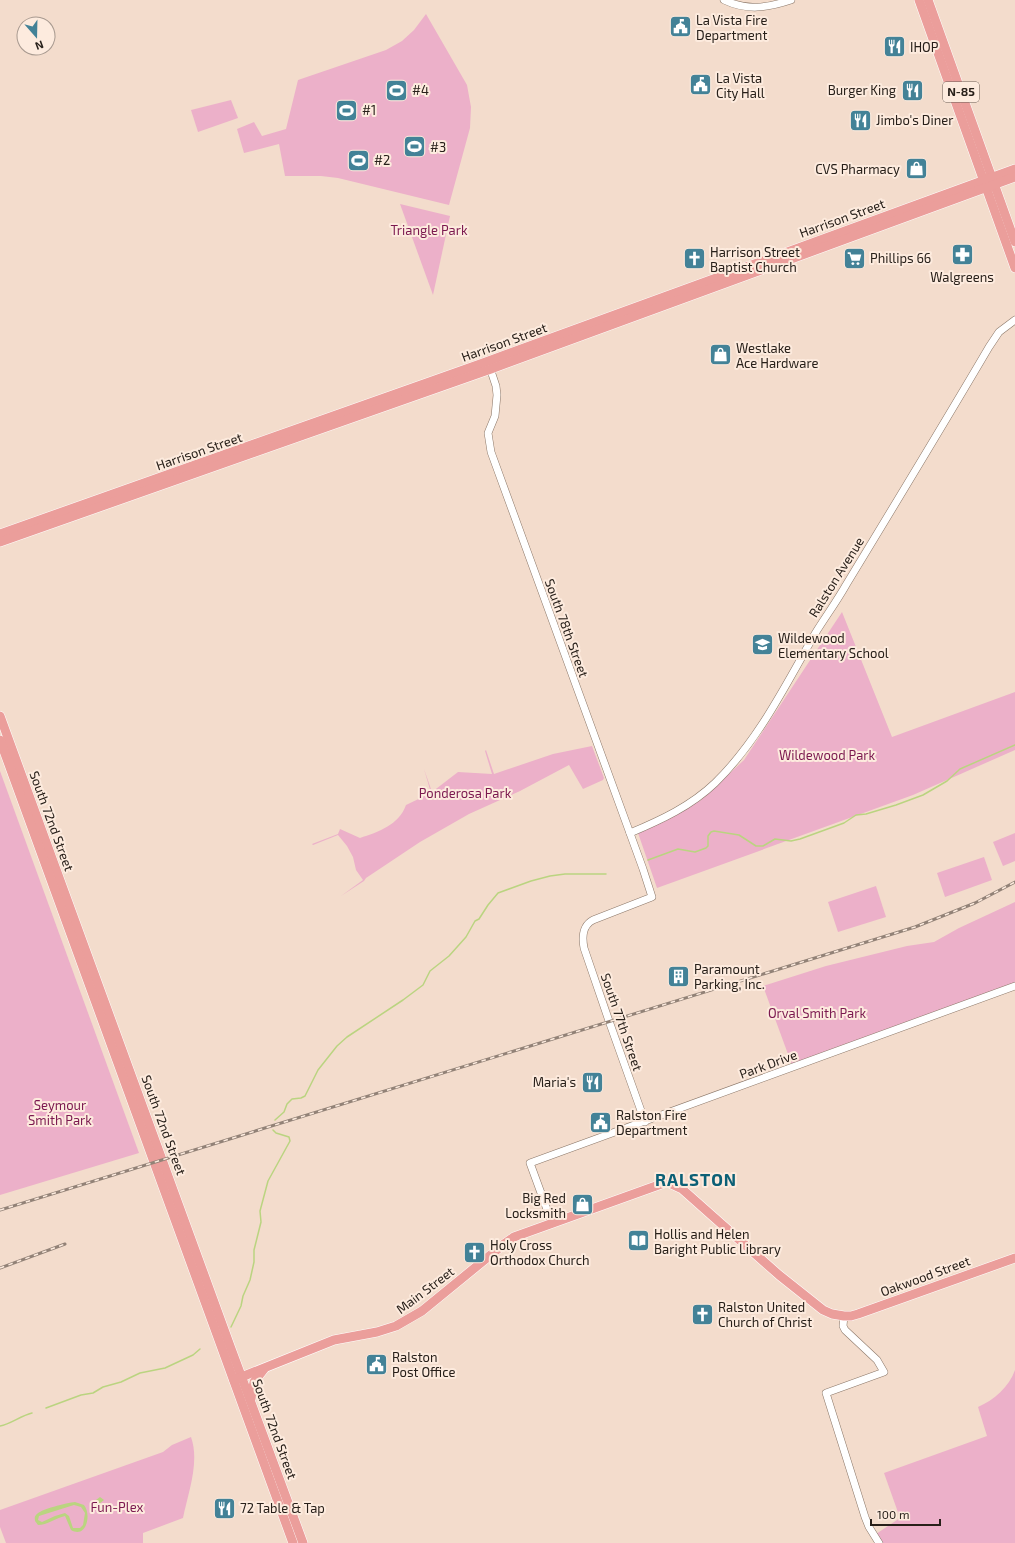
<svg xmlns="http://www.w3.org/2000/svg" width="1015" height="1543" font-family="'Exo 2',sans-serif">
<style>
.green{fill:#ecb0c9}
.water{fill:#bad480;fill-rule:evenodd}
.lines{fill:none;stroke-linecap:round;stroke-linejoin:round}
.stream{stroke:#bad480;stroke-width:1.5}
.minor-casing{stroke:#8b7768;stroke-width:8}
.major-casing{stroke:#fff;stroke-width:10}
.minor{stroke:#fff;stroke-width:7}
.major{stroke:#eb9e9b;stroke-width:9}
.rail-casing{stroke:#928277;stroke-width:3}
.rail{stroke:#fdebde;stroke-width:1.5;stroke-dasharray:4.5;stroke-linecap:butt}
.labels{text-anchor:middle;stroke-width:4;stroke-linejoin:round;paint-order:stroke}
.shield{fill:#fdebde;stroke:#685d55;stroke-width:1}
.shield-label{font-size:12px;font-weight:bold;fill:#28201a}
.poi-label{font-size:13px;fill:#28201a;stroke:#fdebde;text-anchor:start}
.street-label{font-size:13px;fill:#28201a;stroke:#fdebde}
.park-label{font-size:13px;fill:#7b184f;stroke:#fdebde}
.district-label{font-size:17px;font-weight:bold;letter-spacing:1px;fill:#0c6076;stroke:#fdebde}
</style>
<rect width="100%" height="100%" fill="#f3dccc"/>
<g class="green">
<path d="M426 14 467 85 471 107 470 128 449 205 338 178 321 176H285L279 144 244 153 237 129 254 122 262 136 286 129 298 80 386 50 402 41 414 30Z"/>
<path d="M231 100 238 118 198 132 191 110Z"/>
<path d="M400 204 450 216 433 295Z"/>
<path d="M842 612 892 737 1015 692V750L913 795 657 888 638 833 701 800 744 760Z"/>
<path d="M592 746 604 778 603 780 583 789 569 765 520 791 469 814 420 842 366 878 364 881 341 896 363 880 356 870 353 857 347 846 338 835 313 845 312 844 338 834 340 829 360 838C378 832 399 825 406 805L431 793 424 769 432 792 458 772 492 774 485 751 486 750 494 774 553 754Z"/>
<path d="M0 771 139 1153 0 1195Z"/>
<path d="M1015 833V861L1003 866 993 842Z"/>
<path d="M984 857 992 880 945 897 937 873Z"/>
<path d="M876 886 886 917 838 932 828 902Z"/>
<path d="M1015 902V984L792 1065 763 986 826 966 907 946 934 942 959 928Z"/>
<path d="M1015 1370V1543H883L876 1534 900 1518 884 1473 987 1436 978 1407C994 1400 1009 1387 1015 1370Z"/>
<path d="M191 1437C200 1462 188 1493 183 1518L143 1533V1543H6L0 1527V1510L163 1452 172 1445Z"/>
</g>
<g class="water">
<path d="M100 1497 104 1500 94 1508 92 1503Z"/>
<path d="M75 1502 84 1505C92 1515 86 1539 71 1530L65 1516C56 1518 47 1525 38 1525L35 1521C35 1519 34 1517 36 1515 40 1509 67 1503 75 1502ZM74 1505 81 1507 85 1513 83 1525 80 1528H73L69 1516 65 1513 55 1516 42 1522 38 1520 39 1516Z"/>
</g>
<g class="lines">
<g class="stream">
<path d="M648 860 678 849 695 852 706 848 708 846V836L711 832 714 831 739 835 756 846H763L775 839 791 841 800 839 844 823 856 815 866 814 896 805 923 795 947 781 960 769 1015 745"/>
<path d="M275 1120 284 1112 287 1104 292 1099 301 1098 305 1096 318 1070 337 1046 347 1037 403 1000 423 985 430 971 449 956 466 937 475 921 479 919 488 905 498 893 531 881 550 876 565 874H606"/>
<path d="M231 1327 241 1306 243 1296 250 1280 254 1262V1250L261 1222 260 1211 268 1181 290 1141 289 1137 276 1133 273 1130"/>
<path d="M46 1408 81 1395 93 1393 103 1387 121 1382 140 1373 165 1368 193 1355 200 1349"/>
<path d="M0 1426C11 1424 20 1416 32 1413"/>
</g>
<defs>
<g id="minor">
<path d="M724 0C747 11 767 8 791 0"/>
<path d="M489 365 496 386 497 395 495 416 488 433 491 452 643 869 652 897 593 920C582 926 582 937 584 948L609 1021 645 1122"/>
<path d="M630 833C661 820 691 806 715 783 759 740 786 684 816 632 826 616 837 601 846 585 894 506 942 427 989 347L999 332 1015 320"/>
<path d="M552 1223 530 1163 1015 986"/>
<path d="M844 1316 843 1326 845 1330 877 1360 884 1372 826 1393 865 1517 869 1527 879 1543"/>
</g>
<g id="major">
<path d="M919 0 1015 268"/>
<path d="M928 0 1015 242"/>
<path d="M0 534 483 363 1015 169"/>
<path d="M0 542 491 369 1015 177"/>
<path d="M0 716C102 991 200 1268 303 1543"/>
<path d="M0 740 293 1543"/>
<path d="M234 1380 334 1340 377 1332 396 1326 422 1311 504 1244 514 1237 667 1182 682 1189 779 1275 823 1310 832 1314 844 1316H851L858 1314 1015 1258"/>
<path d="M251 1399 254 1382 264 1369"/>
</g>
</defs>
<use href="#minor" class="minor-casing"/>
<use href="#major" class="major-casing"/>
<use href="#minor" class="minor"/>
<use href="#major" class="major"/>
<defs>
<g id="rail">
<path d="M0 1210 915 927 975 903 1015 882"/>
<path d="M0 1268 65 1244"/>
</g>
</defs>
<use href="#rail" class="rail-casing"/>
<use href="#rail" class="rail"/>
</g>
<defs>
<symbol id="civic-square" viewBox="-11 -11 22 22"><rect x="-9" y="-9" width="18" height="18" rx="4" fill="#438297" stroke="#fdebde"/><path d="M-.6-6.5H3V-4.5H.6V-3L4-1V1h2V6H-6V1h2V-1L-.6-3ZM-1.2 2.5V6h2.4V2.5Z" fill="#fff"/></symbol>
<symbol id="restaurant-square" viewBox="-11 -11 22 22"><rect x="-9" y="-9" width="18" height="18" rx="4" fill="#438297" stroke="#fdebde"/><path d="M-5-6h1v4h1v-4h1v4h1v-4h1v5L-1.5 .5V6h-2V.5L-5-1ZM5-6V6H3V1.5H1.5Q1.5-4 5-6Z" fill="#fff"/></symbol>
<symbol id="stadium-square" viewBox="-11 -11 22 22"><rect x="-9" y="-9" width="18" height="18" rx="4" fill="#438297" stroke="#fdebde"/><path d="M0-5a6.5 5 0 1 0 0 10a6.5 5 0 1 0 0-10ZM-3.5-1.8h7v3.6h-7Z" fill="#fff"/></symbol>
<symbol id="shop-square" viewBox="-11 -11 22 22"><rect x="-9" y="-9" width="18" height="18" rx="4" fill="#438297" stroke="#fdebde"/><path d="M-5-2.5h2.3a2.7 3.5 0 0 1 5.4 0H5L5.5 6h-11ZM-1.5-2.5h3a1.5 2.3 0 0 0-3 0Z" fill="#fff"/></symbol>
<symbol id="pharmacy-square" viewBox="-11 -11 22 22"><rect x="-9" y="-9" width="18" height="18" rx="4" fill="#438297" stroke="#fdebde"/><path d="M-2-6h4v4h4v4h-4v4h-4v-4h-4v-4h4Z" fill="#fff"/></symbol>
<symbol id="supermarket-square" viewBox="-11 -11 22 22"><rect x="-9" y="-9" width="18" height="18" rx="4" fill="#438297" stroke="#fdebde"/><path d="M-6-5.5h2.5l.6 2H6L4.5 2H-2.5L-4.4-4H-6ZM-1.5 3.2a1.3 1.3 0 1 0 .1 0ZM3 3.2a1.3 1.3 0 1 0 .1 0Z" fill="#fff"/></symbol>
<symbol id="church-square" viewBox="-11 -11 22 22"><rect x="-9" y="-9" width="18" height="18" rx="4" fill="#438297" stroke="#fdebde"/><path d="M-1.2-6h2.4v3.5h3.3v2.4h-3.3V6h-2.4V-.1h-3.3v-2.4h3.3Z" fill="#fff"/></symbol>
<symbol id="school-square" viewBox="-11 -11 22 22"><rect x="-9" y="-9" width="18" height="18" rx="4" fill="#438297" stroke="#fdebde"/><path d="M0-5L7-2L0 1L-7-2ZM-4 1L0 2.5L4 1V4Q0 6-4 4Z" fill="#fff"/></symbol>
<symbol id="building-square" viewBox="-11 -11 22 22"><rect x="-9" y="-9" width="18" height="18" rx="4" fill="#438297" stroke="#fdebde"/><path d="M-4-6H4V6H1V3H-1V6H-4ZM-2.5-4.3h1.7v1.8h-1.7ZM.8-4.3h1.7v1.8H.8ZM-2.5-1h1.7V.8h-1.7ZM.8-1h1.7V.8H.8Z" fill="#fff"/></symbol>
<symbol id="library-square" viewBox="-11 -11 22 22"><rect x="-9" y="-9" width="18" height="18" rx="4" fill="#438297" stroke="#fdebde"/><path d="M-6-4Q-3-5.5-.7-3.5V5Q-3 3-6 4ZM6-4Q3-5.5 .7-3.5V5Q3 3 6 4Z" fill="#fff"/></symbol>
</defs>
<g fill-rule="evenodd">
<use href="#civic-square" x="668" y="14" width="25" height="25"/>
<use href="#restaurant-square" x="882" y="34" width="25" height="25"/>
<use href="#civic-square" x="688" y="72" width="25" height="25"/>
<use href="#stadium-square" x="384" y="78" width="25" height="25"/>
<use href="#restaurant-square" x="900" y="78" width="25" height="25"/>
<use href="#stadium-square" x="334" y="98" width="25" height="25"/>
<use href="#restaurant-square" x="848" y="108" width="25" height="25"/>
<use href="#stadium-square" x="402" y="134" width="25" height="25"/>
<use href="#stadium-square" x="346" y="148" width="25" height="25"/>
<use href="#shop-square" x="904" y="156" width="25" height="25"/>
<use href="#pharmacy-square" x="950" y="242" width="25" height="25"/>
<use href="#supermarket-square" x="842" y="246" width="25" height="25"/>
<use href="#church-square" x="682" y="246" width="25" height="25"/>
<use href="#shop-square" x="708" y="342" width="25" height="25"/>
<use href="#school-square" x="750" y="632" width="25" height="25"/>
<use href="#building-square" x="666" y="964" width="25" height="25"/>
<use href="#restaurant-square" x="580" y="1070" width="25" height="25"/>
<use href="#civic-square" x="588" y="1110" width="25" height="25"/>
<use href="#shop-square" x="570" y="1192" width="25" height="25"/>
<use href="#library-square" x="626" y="1228" width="25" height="25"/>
<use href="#church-square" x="462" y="1240" width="25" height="25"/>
<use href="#church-square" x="690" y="1302" width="25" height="25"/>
<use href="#civic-square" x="364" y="1352" width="25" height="25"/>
<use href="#restaurant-square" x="212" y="1496" width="25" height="25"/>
</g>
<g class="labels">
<rect class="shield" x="943" y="82" width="36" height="20" rx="3"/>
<g class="shield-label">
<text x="961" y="96">N-85</text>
</g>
<g class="poi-label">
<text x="696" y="25">La Vista Fire<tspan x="696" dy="15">Department</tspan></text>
<text x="910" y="52">IHOP</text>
<text x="716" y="83">La Vista<tspan x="716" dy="15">City Hall</tspan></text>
<text x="412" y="95">#4</text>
<text x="896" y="95" text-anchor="end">Burger King</text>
<text x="362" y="115">#1</text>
<text x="876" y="125">Jimbo's Diner</text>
<text x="430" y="152">#3</text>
<text x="374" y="165">#2</text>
<text x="900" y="174" text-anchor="end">CVS Pharmacy</text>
<text x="710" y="257">Harrison Street<tspan x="710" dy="15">Baptist Church</tspan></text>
<text x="870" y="263">Phillips 66</text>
<text x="962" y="282" text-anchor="middle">Walgreens</text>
<text x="736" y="353">Westlake<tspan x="736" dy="15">Ace Hardware</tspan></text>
<text x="778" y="643">Wildewood<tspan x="778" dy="15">Elementary School</tspan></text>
<text x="694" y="974">Paramount<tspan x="694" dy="15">Parking, Inc.</tspan></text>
<text x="576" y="1087" text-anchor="end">Maria's</text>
<text x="616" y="1120">Ralston Fire<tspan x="616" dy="15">Department</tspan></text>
<text x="566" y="1203" text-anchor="end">Big Red<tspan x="566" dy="15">Locksmith</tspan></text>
<text x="654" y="1239">Hollis and Helen<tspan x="654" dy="15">Baright Public Library</tspan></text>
<text x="490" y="1250">Holy Cross<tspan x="490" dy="15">Orthodox Church</tspan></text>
<text x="718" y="1312">Ralston United<tspan x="718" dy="15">Church of Christ</tspan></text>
<text x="392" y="1362">Ralston<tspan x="392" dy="15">Post Office</tspan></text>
<text x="240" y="1513">72 Table &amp; Tap</text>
</g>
<g class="street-label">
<text transform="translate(842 218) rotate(-20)" y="5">Harrison Street</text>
<text transform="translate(504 342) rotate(-20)" y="5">Harrison Street</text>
<text transform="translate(199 451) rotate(-19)" y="5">Harrison Street</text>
<text transform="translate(836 577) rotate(-58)" y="5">Ralston Avenue</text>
<text transform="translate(567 628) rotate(70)" y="5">South 78th Street</text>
<text transform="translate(52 821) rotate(70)" y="5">South 72nd Street</text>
<text transform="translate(622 1022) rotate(71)" y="5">South 77th Street</text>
<text transform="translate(768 1064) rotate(-20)" y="5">Park Drive</text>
<text transform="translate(164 1125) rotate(70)" y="5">South 72nd Street</text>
<text transform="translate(925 1276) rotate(-20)" y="5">Oakwood Street</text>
<text transform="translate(425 1290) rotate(-37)" y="5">Main Street</text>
<text transform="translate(275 1429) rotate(70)" y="5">South 72nd Street</text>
</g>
<g class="park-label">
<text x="429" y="235">Triangle Park</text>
<text x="827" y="760">Wildewood Park</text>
<text x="465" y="798">Ponderosa Park</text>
<text x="817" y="1018">Orval Smith Park</text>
<text x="60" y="1110">Seymour<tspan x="60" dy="15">Smith Park</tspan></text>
<text x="117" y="1512">Fun-Plex</text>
</g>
<g class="district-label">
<text x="696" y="1186">RALSTON</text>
</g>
</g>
<g transform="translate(36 36) rotate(160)"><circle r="19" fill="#fdebde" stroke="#a89a90"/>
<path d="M0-3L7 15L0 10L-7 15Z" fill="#438297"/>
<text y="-6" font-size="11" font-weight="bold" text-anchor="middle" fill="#28201a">N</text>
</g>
<path d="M871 1519v6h69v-6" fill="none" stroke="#28201a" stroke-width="2"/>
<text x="877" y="1519" font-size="12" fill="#28201a" stroke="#fdebde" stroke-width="3" paint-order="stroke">100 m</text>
</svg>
